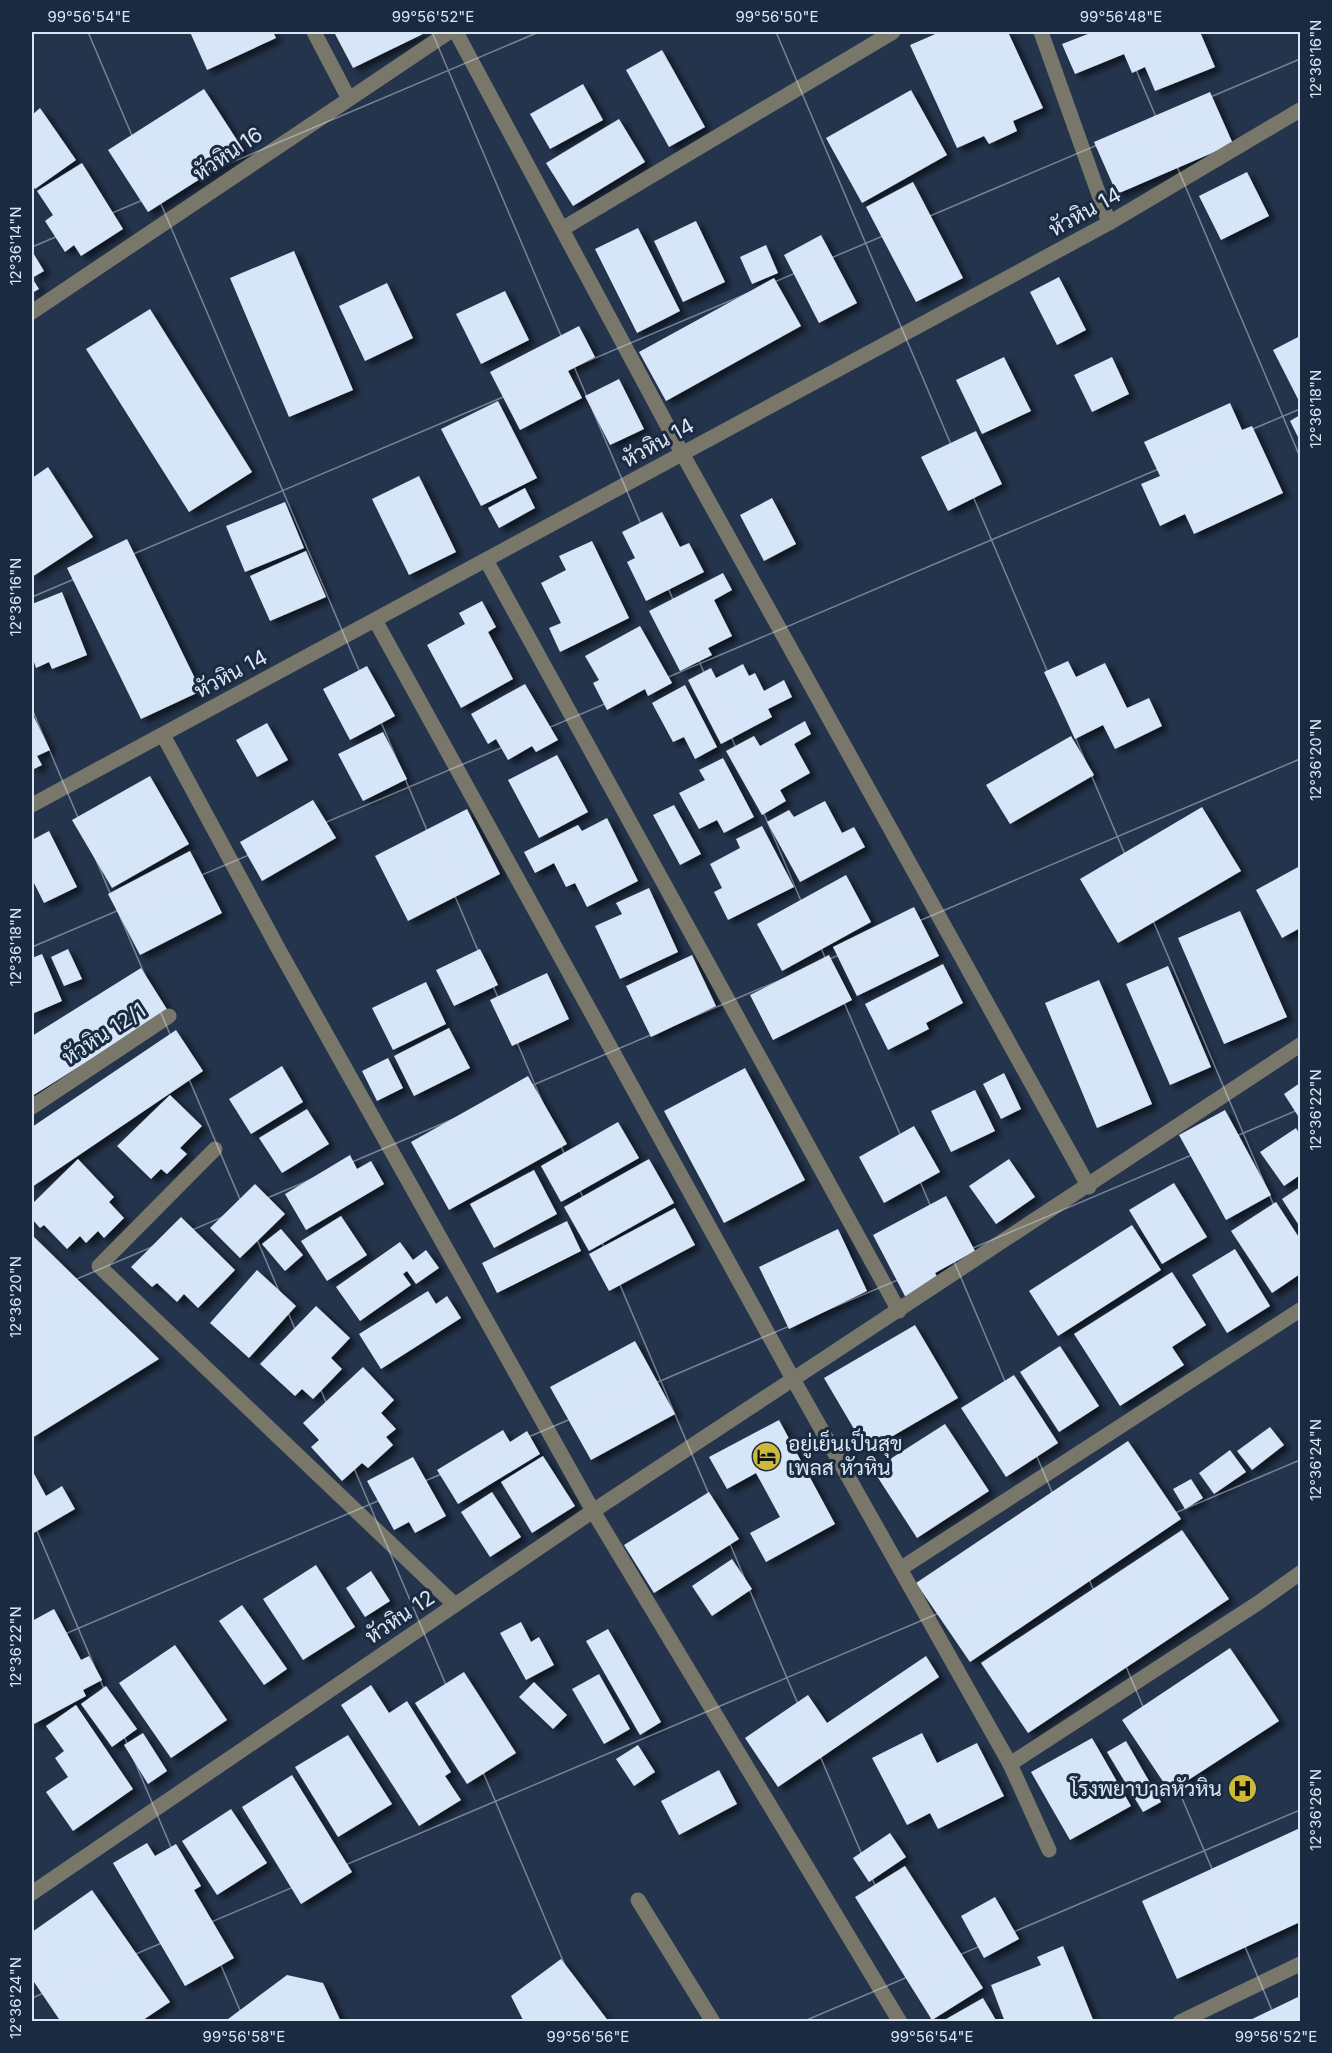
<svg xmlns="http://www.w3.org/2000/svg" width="1332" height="2053" font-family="Inter,Sarabun,sans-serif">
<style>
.building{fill:#d7e5f8;filter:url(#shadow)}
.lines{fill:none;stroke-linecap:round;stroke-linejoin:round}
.minor{stroke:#797769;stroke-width:15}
.ticks{fill:none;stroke:#dbe6f5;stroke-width:1.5;stroke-opacity:0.45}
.labels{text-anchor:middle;stroke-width:6;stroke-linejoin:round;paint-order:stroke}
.street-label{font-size:21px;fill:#dbe6f5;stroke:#1a2a41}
.poi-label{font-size:21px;fill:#dbe6f5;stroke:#1a2a41;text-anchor:start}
.neatline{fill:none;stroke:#dbe6f5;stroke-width:2}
.ticks-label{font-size:15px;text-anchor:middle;fill:#dbe6f5}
</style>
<defs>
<filter id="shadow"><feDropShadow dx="6" dy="4" stdDeviation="3" flood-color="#0009"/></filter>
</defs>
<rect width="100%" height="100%" fill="#24344c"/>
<g class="building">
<path d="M190 32H273L276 38 207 70Z"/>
<path d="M334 32H427L353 68Z"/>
<path d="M940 32H1008L1043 108 1013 121 1017 131 989 144 984 136 957 148 910 45Z"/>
<path d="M1093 32H1200L1215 67 1155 91 1145 67 1132 73 1124 54 1075 74 1062 44Z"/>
<path d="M662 50 705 127 669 147 626 70Z"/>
<path d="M583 84 603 120 550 149 530 114Z"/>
<path d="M204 89 244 151 148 212 108 150Z"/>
<path d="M911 90 947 155 862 203 826 138Z"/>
<path d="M1210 92 1233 144 1117 194 1094 142Z"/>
<path d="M40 108 76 160 35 189 32 184V115Z"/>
<path d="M619 119 645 162 573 206 546 163Z"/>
<path d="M82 163 123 229 81 256 74 245 65 252 45 221 53 215 37 191Z"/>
<path d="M1247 172 1269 216 1221 240 1199 196Z"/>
<path d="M913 182 963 278 916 302 866 207Z"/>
<path d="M696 221 725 282 683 302 654 241Z"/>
<path d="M638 228 680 311 637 333 595 249Z"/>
<path d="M821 235 857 303 819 323 784 255Z"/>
<path d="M766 245 778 273 752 284 740 257Z"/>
<path d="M32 251 44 271 32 278 39 289 32 293Z"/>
<path d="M294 251 353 390 289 417 230 278Z"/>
<path d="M1059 277 1086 330 1057 345 1030 292Z"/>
<path d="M774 278 801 326 666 401 639 352Z"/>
<path d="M387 283 413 338 365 361 339 306Z"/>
<path d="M505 291 529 340 481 364 456 314Z"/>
<path d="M150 309 252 472 189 512 86 349Z"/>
<path d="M579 326 595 357 568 371 582 398 520 430 490 372Z"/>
<path d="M1300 336V403L1273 350Z"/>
<path d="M1004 357 1031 411 982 434 956 380Z"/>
<path d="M1112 357 1129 394 1092 412 1074 375Z"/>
<path d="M619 379 644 429 610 445 585 396Z"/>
<path d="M498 401 537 478 481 506 441 429Z"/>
<path d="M1230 403 1242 430 1252 426 1283 493 1194 534 1185 514 1160 526 1141 484 1160 476 1144 442Z"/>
<path d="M1300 415V441L1290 421Z"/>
<path d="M976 431 1002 484 948 511 921 457Z"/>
<path d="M48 467 93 537 32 577V478Z"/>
<path d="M419 476 456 552 409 575 372 499Z"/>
<path d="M525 488 535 508 499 528 488 508Z"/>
<path d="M772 498 796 544 764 561 740 515Z"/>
<path d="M285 502 304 548 245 572 226 526Z"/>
<path d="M662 512 680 547 689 543 704 572 646 601 627 562 635 558 622 532Z"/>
<path d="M127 539 201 691 141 719 67 568Z"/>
<path d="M592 541 629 618 560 652 549 628 561 623 541 583 566 570 559 556Z"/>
<path d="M306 551 326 597 270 621 250 576Z"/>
<path d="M723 573 732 590 714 600 732 636 708 648 712 655 680 671 649 611Z"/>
<path d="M62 592 87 655 52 669 49 662 36 668 32 656V604Z"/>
<path d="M482 601 496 627 488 632 513 679 461 708 427 645 465 624 459 613Z"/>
<path d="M640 626 672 683 648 696 645 689 607 710 593 683 599 680 585 656Z"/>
<path d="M1068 661 1076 677 1105 663 1127 708 1149 698 1162 726 1115 749 1103 725 1075 739 1044 672Z"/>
<path d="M743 664 749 676 755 673 764 691 784 680 792 697 768 709 772 717 721 744 688 680 711 668 716 678Z"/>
<path d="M367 666 395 716 350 740 323 689Z"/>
<path d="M525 684 558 740 536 752 532 746 508 760 496 739 488 744 471 714Z"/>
<path d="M685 685 717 747 695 759 684 737 673 742 652 703Z"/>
<path d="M32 713 50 750 37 756 42 765 32 770Z"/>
<path d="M805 721 811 734 794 744 810 773 780 790 786 801 762 815 726 751 754 736 760 746Z"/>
<path d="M267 723 288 760 257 777 236 740Z"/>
<path d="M383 732 407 779 363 801 338 754Z"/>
<path d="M1071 736 1094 775 1010 824 986 785Z"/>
<path d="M557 755 588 812 539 838 508 780Z"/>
<path d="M723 758 754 817 724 833 717 820 699 829 679 793 705 780 699 770Z"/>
<path d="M150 776 189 844 112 888 72 820Z"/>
<path d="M313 800 336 838 262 881 240 842Z"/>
<path d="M825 801 842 833 854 827 865 847 800 882 767 822 789 810 794 817Z"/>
<path d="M674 805 701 854 680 865 653 815Z"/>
<path d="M1202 807 1241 871 1118 943 1080 879Z"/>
<path d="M467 809 500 874 408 921 375 856Z"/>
<path d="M607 818 638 881 587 907 575 883 566 887 554 863 535 873 524 852 578 825 582 831Z"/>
<path d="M762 826 794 887 728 920 714 892 722 888 710 864 740 848 736 839Z"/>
<path d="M49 831 77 887 44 903 32 879V840Z"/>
<path d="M190 851 222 913 140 955 108 894Z"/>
<path d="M1300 866V928L1282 938 1256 890Z"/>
<path d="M846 875 871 922 782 971 757 924Z"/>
<path d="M649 888 678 952 620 979 595 926 622 914 616 903Z"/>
<path d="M914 907 939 956 857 996 833 947Z"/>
<path d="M1240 911 1287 1017 1224 1044 1178 938Z"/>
<path d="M68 949 82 979 64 986 51 957Z"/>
<path d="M480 949 498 985 454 1006 436 970Z"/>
<path d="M42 954 62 1001 32 1014V958Z"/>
<path d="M692 955 716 1006 651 1037 626 986Z"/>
<path d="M829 955 852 1000 773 1040 750 995Z"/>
<path d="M943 964 963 1003 926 1023 929 1029 888 1050 865 1004Z"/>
<path d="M1168 966 1211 1067 1170 1085 1126 984Z"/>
<path d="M141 968 168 1011 32 1096V1036Z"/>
<path d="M547 973 569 1019 512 1046 490 1000Z"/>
<path d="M1099 980 1152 1104 1097 1128 1045 1003Z"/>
<path d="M426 982 446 1024 393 1050 372 1008Z"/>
<path d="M449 1028 470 1068 414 1096 394 1056Z"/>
<path d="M176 1030 203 1071 32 1187V1127Z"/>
<path d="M388 1058 403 1088 377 1101 362 1071Z"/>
<path d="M282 1066 303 1102 251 1134 229 1099Z"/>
<path d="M745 1068 805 1180 724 1223 664 1111Z"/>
<path d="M1004 1073 1021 1109 1001 1119 983 1084Z"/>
<path d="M528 1076 567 1144 449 1210 411 1142Z"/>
<path d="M1300 1083V1119L1284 1094Z"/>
<path d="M975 1090 995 1131 951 1152 931 1111Z"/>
<path d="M170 1095 202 1126 180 1148 187 1154 167 1174 161 1169 151 1179 117 1146Z"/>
<path d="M307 1109 329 1144 282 1173 259 1138Z"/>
<path d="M1225 1110 1271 1195 1226 1220 1179 1135Z"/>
<path d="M618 1122 639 1158 561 1202 541 1166Z"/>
<path d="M914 1126 940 1172 884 1203 859 1157Z"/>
<path d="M1296 1128 1300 1135V1175L1284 1186 1260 1152Z"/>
<path d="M350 1155 357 1169 371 1161 384 1184 306 1230 285 1194Z"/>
<path d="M78 1159 114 1197 109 1202 124 1218 104 1238 98 1231 86 1243 80 1236 67 1249 44 1225 40 1228 32 1219V1204Z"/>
<path d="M649 1159 674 1203 589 1251 564 1207Z"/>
<path d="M1009 1159 1035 1197 996 1224 969 1186Z"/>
<path d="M534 1170 557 1214 494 1248 470 1204Z"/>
<path d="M1174 1183 1207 1237 1162 1264 1129 1210Z"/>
<path d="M255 1184 285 1214 240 1258 210 1228Z"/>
<path d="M1300 1187V1227L1282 1199Z"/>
<path d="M946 1196 975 1251 935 1273 939 1280 906 1298 873 1235Z"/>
<path d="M1276 1202 1300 1239V1274L1272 1293 1231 1231Z"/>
<path d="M675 1208 695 1245 609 1291 589 1254Z"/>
<path d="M341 1216 367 1255 327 1281 301 1241Z"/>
<path d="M181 1217 235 1270 198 1308 184 1294 177 1302 157 1283 152 1287 131 1267Z"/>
<path d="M567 1221 581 1251 497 1293 482 1263Z"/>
<path d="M1132 1225 1161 1270 1058 1336 1029 1291Z"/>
<path d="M281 1229 303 1255 285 1271 262 1244Z"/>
<path d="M838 1229 867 1291 789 1329 759 1267Z"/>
<path d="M32 1235 159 1359 32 1438Z"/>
<path d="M400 1242 413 1260 426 1250 439 1268 416 1284 407 1271 403 1274 411 1285 360 1321 336 1287Z"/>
<path d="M1235 1249 1270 1306 1227 1333 1192 1275Z"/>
<path d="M257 1270 296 1306 249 1358 210 1323Z"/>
<path d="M1172 1272 1206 1325 1172 1347 1184 1365 1120 1406 1074 1334Z"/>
<path d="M428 1291 436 1304 447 1296 461 1318 381 1369 359 1334Z"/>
<path d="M316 1306 350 1338 331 1358 342 1369 313 1399 302 1389 295 1396 260 1364Z"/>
<path d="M915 1325 958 1398 867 1451 824 1378Z"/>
<path d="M635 1341 675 1414 591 1460 550 1387Z"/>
<path d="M1060 1346 1099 1406 1059 1432 1020 1372Z"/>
<path d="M363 1367 394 1400 381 1413 396 1429 386 1437 393 1445 368 1468 362 1463 342 1481 311 1447 319 1440 303 1423Z"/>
<path d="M1014 1375 1058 1443 1006 1477 961 1408Z"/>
<path d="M779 1420 835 1524 766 1562 750 1533 780 1517 756 1473 727 1489 709 1457Z"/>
<path d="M945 1424 989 1491 917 1538 873 1470Z"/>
<path d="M1270 1427 1284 1445 1252 1470 1237 1451Z"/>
<path d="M503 1430 510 1442 527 1431 540 1454 458 1504 437 1470Z"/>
<path d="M1128 1441 1181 1519 970 1662 916 1583Z"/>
<path d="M1230 1450 1246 1472 1214 1494 1199 1473Z"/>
<path d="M543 1456 575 1506 532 1533 501 1482Z"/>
<path d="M413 1457 446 1516 415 1533 409 1522 394 1530 367 1481Z"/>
<path d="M32 1470 46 1496 62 1486 75 1509 32 1534Z"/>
<path d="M1191 1479 1203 1498 1185 1509 1173 1489Z"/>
<path d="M492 1492 521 1537 490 1557 461 1512Z"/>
<path d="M709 1492 739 1539 654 1593 624 1545Z"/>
<path d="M1182 1530 1229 1599 1028 1733 981 1663Z"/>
<path d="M732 1559 752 1589 712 1616 692 1586Z"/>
<path d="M316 1565 355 1627 303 1660 263 1599Z"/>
<path d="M371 1571 390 1601 365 1617 346 1588Z"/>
<path d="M242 1605 287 1669 264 1685 219 1621Z"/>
<path d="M54 1609 81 1660 89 1656 102 1680 83 1690 86 1696 34 1724 32 1719V1621Z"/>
<path d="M521 1622 531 1642 539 1637 554 1665 526 1680 500 1633Z"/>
<path d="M608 1629 661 1722 640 1735 586 1641Z"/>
<path d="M175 1645 227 1720 171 1758 119 1683Z"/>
<path d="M1230 1648 1279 1721 1170 1792 1122 1720Z"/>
<path d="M926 1656 939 1677 778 1787 745 1738 808 1695 827 1723Z"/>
<path d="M464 1672 516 1753 467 1784 415 1703Z"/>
<path d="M599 1674 630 1729 604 1744 572 1689Z"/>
<path d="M534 1682 567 1715 553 1729 519 1697Z"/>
<path d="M371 1685 389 1713 407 1701 451 1772 445 1776 461 1800 419 1826 341 1705Z"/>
<path d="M106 1686 137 1729 112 1747 81 1704Z"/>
<path d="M76 1705 133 1789 73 1831 46 1792 68 1777 55 1758 64 1751 46 1726Z"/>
<path d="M143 1733 167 1771 148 1784 124 1745Z"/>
<path d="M922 1733 937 1763 977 1743 1004 1796 938 1829 930 1813 907 1825 872 1758Z"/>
<path d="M348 1735 392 1804 338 1837 295 1767Z"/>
<path d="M1092 1738 1131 1806 1070 1840 1031 1772Z"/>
<path d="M1126 1741 1161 1802 1143 1812 1107 1752Z"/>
<path d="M638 1745 655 1772 634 1786 616 1759Z"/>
<path d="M719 1770 737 1804 679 1835 661 1801Z"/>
<path d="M292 1775 352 1872 301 1904 242 1807Z"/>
<path d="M231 1809 267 1863 217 1895 182 1841Z"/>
<path d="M1300 1828V1922L1177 1979 1142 1901Z"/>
<path d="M890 1833 906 1857 869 1882 853 1858Z"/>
<path d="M147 1843 155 1856 176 1844 201 1886 194 1890 234 1958 185 1986 113 1863Z"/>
<path d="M905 1866 983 1988 932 2020 855 1897Z"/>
<path d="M92 1890 170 2002 140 2022H61L32 1979V1932Z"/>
<path d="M995 1897 1019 1939 984 1958 961 1916Z"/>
<path d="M1063 1946 1094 2022H1005L991 1985 1041 1965 1037 1957Z"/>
<path d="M561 1959 609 2022H524L511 1996Z"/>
<path d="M287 1975 323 1983 341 2022H224Z"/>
<path d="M1300 1996V2022H1246Z"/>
<path d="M983 1998 997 2022H941Z"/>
</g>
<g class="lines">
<g class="minor">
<path d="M314 32 348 97"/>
<path d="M456 32 682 453 1089 1187"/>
<path d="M1041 32 1109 223"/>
<path d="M562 229 893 32"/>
<path d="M32 312 449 32"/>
<path d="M486 560 899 1311"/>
<path d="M375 620 793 1379 1010 1764 1049 1850"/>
<path d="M163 735 279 950 593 1511 900 2022"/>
<path d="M32 805 1109 223 1300 110"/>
<path d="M32 1107 169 1016"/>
<path d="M215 1149 99 1266 455 1605"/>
<path d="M900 1569 1300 1310"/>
<path d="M1010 1764 1258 1603 1300 1573"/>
<path d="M32 1893 593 1511 1300 1045"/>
<path d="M638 1900 713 2022"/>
<path d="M1180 2022 1300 1964"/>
</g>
</g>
<path class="ticks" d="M88 32 933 2022M432 32 1277 2022M776 32 1300 1267M1120 32 1300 457M32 247 539 32M32 597 1300 59M32 709 589 2022M32 947 1300 409M32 1298 1300 759M32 1519 245 2022M32 1648 1300 1109M32 1998 1300 1460M802 2022 1300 1810"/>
<defs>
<symbol id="hotel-disc" viewBox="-11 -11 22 22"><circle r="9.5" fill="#ccb939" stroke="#1a2a41"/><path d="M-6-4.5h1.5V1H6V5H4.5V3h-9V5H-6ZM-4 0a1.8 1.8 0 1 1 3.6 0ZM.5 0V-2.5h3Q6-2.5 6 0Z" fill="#111"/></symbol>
<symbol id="hospital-disc" viewBox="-11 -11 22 22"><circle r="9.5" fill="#ccb939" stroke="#1a2a41"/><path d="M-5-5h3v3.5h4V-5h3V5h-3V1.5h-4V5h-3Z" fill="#111"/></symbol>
</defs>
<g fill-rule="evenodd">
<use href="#hotel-disc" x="750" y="1440" width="33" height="33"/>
<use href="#hospital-disc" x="1226" y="1772" width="33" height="33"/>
</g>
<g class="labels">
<g class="street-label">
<text transform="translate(228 154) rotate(-34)" y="7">หัวหิน 16</text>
<text transform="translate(1085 212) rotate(-29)" y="7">หัวหิน 14</text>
<text transform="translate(658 443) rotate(-29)" y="7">หัวหิน 14</text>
<text transform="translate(231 674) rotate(-28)" y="7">หัวหิน 14</text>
<text transform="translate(104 1034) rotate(-33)" y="7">หัวหิน 12/1</text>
<text transform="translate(400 1617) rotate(-34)" y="7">หัวหิน 12</text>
</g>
<g class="poi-label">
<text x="788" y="1451">อยู่เย็นเป็นสุข<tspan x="788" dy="24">เพลส หัวหิน</tspan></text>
<text x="1222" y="1796" text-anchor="end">โรงพยาบาลหัวหิน</text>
</g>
</g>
<rect width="1332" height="2053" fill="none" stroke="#1a2a41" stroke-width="66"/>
<rect x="33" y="33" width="1266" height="1987" class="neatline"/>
<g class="ticks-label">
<text x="89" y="22">99°56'54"E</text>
<text x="433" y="22">99°56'52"E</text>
<text x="777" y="22">99°56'50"E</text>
<text x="1121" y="22">99°56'48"E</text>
<text transform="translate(1316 59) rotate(-90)" y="5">12°36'16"N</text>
<text transform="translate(16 246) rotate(-90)" y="5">12°36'14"N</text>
<text transform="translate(1316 409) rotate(-90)" y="5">12°36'18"N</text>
<text transform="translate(16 597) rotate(-90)" y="5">12°36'16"N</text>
<text transform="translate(1316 760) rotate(-90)" y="5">12°36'20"N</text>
<text transform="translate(16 947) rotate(-90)" y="5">12°36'18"N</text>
<text transform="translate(1316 1110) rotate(-90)" y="5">12°36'22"N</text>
<text transform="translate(16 1297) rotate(-90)" y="5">12°36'20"N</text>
<text transform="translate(1316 1460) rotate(-90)" y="5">12°36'24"N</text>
<text transform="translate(16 1647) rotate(-90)" y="5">12°36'22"N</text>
<text transform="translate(1316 1810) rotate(-90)" y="5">12°36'26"N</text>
<text transform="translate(16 1998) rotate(-90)" y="5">12°36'24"N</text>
<text x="244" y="2042">99°56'58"E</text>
<text x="588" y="2042">99°56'56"E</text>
<text x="932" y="2042">99°56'54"E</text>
<text x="1276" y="2042">99°56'52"E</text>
</g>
</svg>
